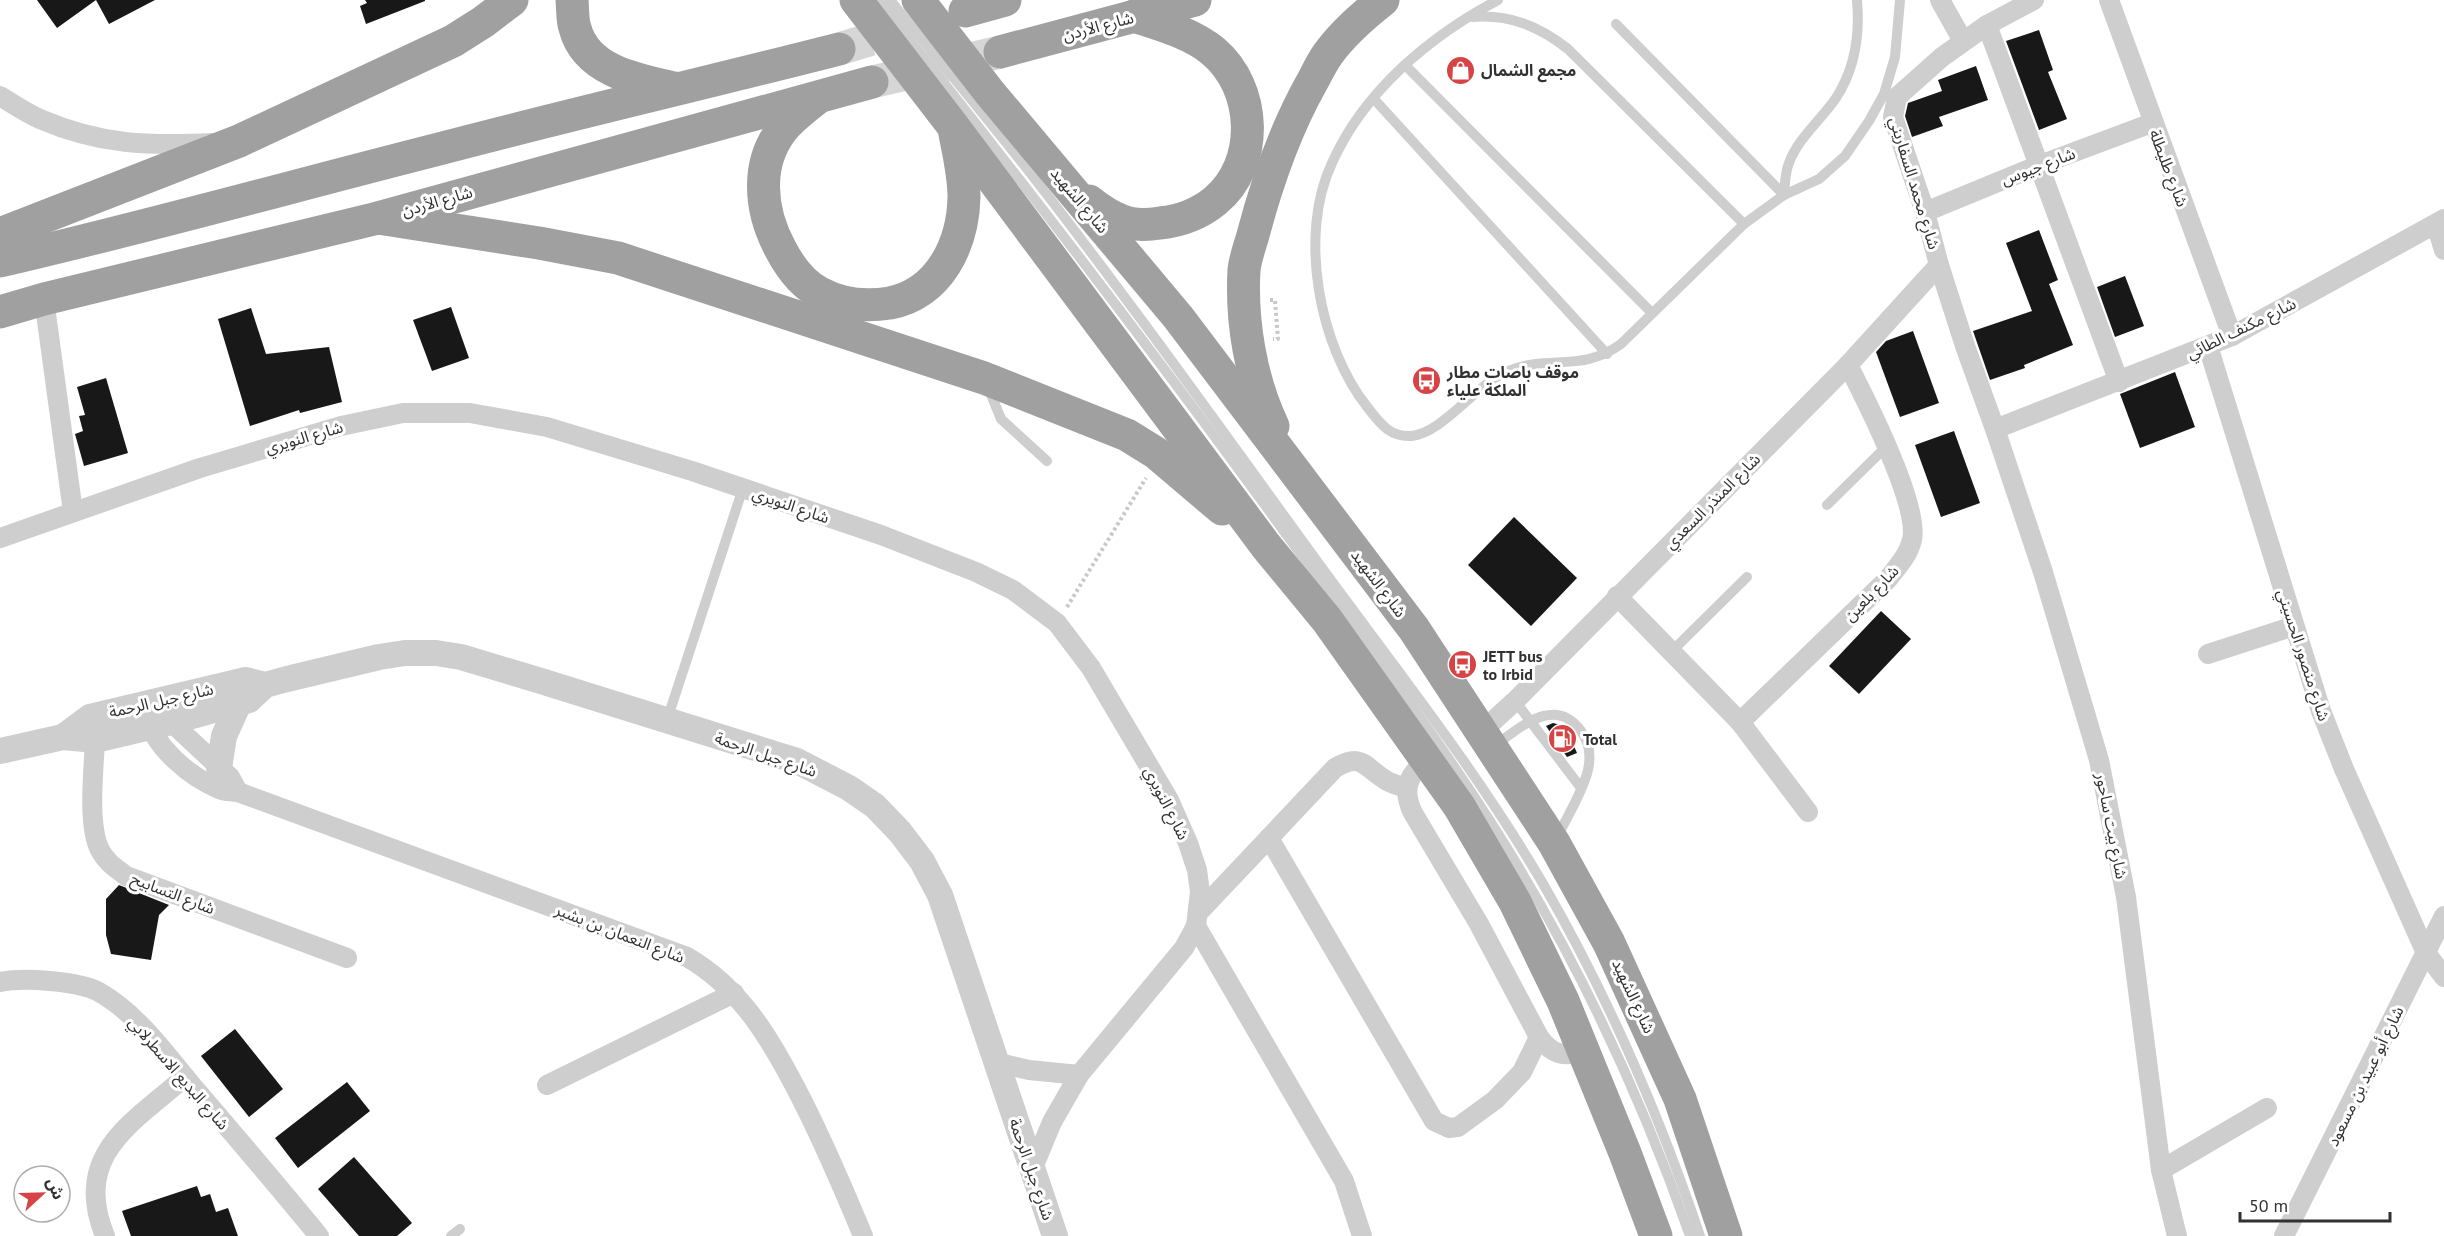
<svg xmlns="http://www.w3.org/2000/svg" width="2444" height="1236" font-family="'PT Sans','Noto Sans Arabic',sans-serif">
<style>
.building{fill:#181818}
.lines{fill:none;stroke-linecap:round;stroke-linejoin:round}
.trunk-tunnel{stroke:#d6d6d6;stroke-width:33;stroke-dasharray:33 16;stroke-linecap:butt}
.path{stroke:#c8c8c8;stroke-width:4;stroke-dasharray:3 3;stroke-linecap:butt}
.service{stroke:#cecece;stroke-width:10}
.minor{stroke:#cecece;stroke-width:20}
.tertiary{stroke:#cecece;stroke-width:26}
.trunk{stroke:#a0a0a0;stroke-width:33}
.labels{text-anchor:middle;stroke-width:6;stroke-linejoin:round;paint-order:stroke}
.street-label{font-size:16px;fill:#313131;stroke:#fff}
.poi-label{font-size:16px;font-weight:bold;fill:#313131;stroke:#fff;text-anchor:start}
</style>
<rect width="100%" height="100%" fill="#fff"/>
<g class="building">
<path d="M37 0H155L109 24 96 0 57 28Z"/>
<path d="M365 0H425V1L366 24 360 6 367 3Z"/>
<path d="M2039 30 2053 70 2048 72 2067 119 2039 130 2006 41Z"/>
<path d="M1976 66 1988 100 1939 117 1943 126 1912 137 1905 116 1908 103 1942 91 1938 80Z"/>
<path d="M2039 230 2058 280 2049 284 2073 345 2024 365 2025 368 1990 380 1973 331 2032 311 2006 243Z"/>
<path d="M2125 276 2144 326 2115 337 2097 287Z"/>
<path d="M451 307 469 358 432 371 413 320Z"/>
<path d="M251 308 266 354 329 347 342 402 300 413 299 410 250 426 218 319Z"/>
<path d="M1913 331 1939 403 1900 417 1876 352 1886 341Z"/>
<path d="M2175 372 2195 427 2140 448 2120 394Z"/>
<path d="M106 378 128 453 84 466 75 434 83 431 79 416 85 415 77 387Z"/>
<path d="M1954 431 1980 503 1941 517 1915 445Z"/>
<path d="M1514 517 1577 578 1531 626 1468 565Z"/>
<path d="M1881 611 1911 639 1859 694 1829 666Z"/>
<path d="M1553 723 1565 726 1577 753 1567 757 1546 726Z"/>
<path d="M119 885 169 905 159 915 151 960 111 954 106 935V899Z"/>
<path d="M235 1029 283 1089 249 1117 201 1056Z"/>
<path d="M347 1082 370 1111 298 1168 275 1138Z"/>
<path d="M354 1157 412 1223 397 1236H359L318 1189Z"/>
<path d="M197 1186 201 1197 210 1194 216 1212 228 1208 238 1236H131L122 1211Z"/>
</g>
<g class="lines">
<g class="trunk-tunnel">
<path d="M839 49 908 28"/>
<path d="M872 82 1000 52"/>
</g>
<g class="path">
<path d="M1270 300H1275L1278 339H1273"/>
<path d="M1067 607 1146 478"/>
</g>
<g class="service">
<path d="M878 0C1018 175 1154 352 1286 534 1358 632 1432 729 1497 832 1577 959 1641 1096 1690 1236"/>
<path d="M890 0C937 58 985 115 1031 174 1126 296 1216 422 1306 546 1386 657 1473 764 1542 882 1607 994 1659 1114 1700 1236"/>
<path d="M1498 0C1430 36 1364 91 1332 163 1298 235 1319 347 1368 408 1380 423 1389 437 1411 436 1443 433 1475 385 1508 371 1550 354 1581 373 1621 344L1744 224 1784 195 1819 179 1845 156 1869 121 1884 94 1895 57 1900 0"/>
<path d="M1472 17C1509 14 1539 26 1568 49L1744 224"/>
<path d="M1616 24 1784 195"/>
<path d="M1405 65 1652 313"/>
<path d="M1374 99 1607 354"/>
<path d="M1784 195C1785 184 1785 172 1789 163 1798 138 1821 120 1836 98 1855 69 1860 34 1857 0"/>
<path d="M988 387 1001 419 1047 461"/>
<path d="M1827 505 1887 446"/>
<path d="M1671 652 1747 577"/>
<path d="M1515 701 1581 788"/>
<path d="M667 720 743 488"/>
<path d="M1494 746C1521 727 1555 695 1581 731 1590 743 1591 756 1588 770 1582 794 1567 816 1557 838"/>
<path d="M451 1236 460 1229"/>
</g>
<g class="minor">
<path d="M1940 0 1963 41"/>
<path d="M2034 0 1987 25 1942 57 1897 97 1893 117 1925 212 1939 265 1965 346 1995 429 2043 572 2099 760 2126 897 2161 1170 2177 1236"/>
<path d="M2109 0 2232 336"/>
<path d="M1987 25 2119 382"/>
<path d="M0 96C13 104 26 113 40 119 100 145 149 146 212 143"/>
<path d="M1925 212 2037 166 2152 123"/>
<path d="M2436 224 2444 250"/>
<path d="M44 299 73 512"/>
<path d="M2208 346 2321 711 2344 769 2426 953 2444 977"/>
<path d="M1995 429 2232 336 2444 219"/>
<path d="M0 538 200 468 341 426 403 413H470L547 427 692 471 881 535 976 572 1013 590 1057 623 1091 668 1169 800 1188 843 1197 870 1200 892 1196 926 1184 948 1079 1075 1052 1122 1032 1170"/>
<path d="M1617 596 1740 722 1808 812"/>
<path d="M2208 654 2294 626"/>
<path d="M168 711 171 722 230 777 238 792"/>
<path d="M147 716C154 747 190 777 219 789 225 792 232 791 238 792L687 957C744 990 774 1045 803 1102 825 1146 844 1190 863 1236"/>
<path d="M1740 722 1888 579C1897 567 1908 556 1912 540 1920 506 1865 398 1848 365"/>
<path d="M92 728 95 740C94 767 87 826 100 850 106 862 116 868 126 876L347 958"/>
<path d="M1481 732 1515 701 1848 365 1939 265"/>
<path d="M1429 760C1407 773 1402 791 1413 813L1479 924 1539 1037C1552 1055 1564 1057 1584 1052"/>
<path d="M1269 838 1434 1121 1449 1128 1458 1127 1495 1100 1522 1072 1539 1037"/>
<path d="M1199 912 1335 768C1361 753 1363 765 1384 779 1391 784 1399 786 1407 788"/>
<path d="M1196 926 1344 1181 1362 1236"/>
<path d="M0 982C22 977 79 981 99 992 138 1014 167 1056 195 1089 237 1138 278 1186 319 1236"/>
<path d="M995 1062 1029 1070 1079 1075"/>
<path d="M547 1085 734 993"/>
<path d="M2161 1170 2267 1108"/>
<path d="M105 1236C72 1155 131 1124 185 1077"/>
<path d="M2284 1236 2444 916"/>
</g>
<g class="tertiary">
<path d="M63 737 90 717 246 680 265 685"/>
<path d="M0 751 63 737 95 740 171 722 249 700 265 685 287 679 379 657 405 653H436L461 657 541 681 797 761 849 788 875 806 900 832 922 861 940 895 1055 1236"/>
<path d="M219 768 224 736 239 703"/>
</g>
<g class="trunk">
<path d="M572 0C573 9 572 20 575 28 586 71 637 80 674 88"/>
<path d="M856 0 953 126 1266 546 1327 620 1459 806 1515 902 1563 1001 1625 1153 1656 1236"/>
<path d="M918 0 990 93 1178 317 1414 629 1554 843 1609 943 1680 1099 1726 1236"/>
<path d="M965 11 1005 0"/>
<path d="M1000 52 1195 0"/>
<path d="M815 100C806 107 796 115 788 123 754 159 759 210 781 250 790 267 802 284 820 293 842 305 865 307 890 303 940 293 963 244 964 197 964 176 959 154 955 134"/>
<path d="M1089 201C1098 208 1109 216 1120 220 1133 226 1147 225 1160 223 1180 221 1199 214 1215 201 1260 164 1257 88 1213 51 1191 33 1161 25 1134 16"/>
<path d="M378 218 539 243 618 258 984 378 1127 435 1156 453 1222 509"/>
<path d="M0 234 239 141 453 41 483 22 512 0"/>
<path d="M0 261C147 227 293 186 439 149 572 114 706 83 839 49"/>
<path d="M0 312 44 299 378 218 872 82"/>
<path d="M1273 426C1251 380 1241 322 1244 270 1245 259 1250 246 1253 235 1267 182 1285 130 1312 82 1317 73 1322 62 1328 54 1342 34 1364 15 1383 0"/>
</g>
</g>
<defs>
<symbol id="shop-disc" viewBox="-11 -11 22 22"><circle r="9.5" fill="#d64446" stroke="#fff"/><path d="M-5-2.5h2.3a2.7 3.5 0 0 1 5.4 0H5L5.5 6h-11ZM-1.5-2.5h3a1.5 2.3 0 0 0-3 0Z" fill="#fff"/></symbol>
<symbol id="bus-disc" viewBox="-11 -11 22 22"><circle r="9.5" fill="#d64446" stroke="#fff"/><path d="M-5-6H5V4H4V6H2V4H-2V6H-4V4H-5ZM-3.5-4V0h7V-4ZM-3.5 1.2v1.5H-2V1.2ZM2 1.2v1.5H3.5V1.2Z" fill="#fff"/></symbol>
<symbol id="fuel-disc" viewBox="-11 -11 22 22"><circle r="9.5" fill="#d64446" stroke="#fff"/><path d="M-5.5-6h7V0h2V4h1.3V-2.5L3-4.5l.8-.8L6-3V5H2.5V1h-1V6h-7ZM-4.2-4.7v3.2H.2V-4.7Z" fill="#fff"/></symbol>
</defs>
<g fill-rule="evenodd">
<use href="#shop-disc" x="1444" y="54" width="33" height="33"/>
<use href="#bus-disc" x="1410" y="364" width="33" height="33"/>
<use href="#bus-disc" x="1446" y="648" width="33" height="33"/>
<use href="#fuel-disc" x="1546" y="722" width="33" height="33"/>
</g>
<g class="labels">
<g class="street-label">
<text transform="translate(1098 26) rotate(-15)" y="6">شارع الأردن</text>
<text transform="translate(2038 166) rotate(-21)" y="6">شارع جيوس</text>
<text transform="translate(2169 168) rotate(69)" y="6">شارع طليطلة</text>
<text transform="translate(1915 183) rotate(73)" y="6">شارع محمد السفاريني</text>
<text transform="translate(1080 200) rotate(50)" y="6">شارع الشهيد</text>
<text transform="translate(437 201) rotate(-16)" y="6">شارع الأردن</text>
<text transform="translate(2241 328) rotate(-26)" y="6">شارع مكنف الطائي</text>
<text transform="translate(304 437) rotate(-16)" y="6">شارع النويري</text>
<text transform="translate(1712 501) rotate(-45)" y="6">شارع المنذر السعدي</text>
<text transform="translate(791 505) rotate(19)" y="6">شارع النويري</text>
<text transform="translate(1379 583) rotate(53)" y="6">شارع الشهيد</text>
<text transform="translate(1871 593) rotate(-46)" y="6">شارع بلعين</text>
<text transform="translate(2304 655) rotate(72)" y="6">شارع منصور الحسيني</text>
<text transform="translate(161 700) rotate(-13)" y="6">شارع جبل الرحمة</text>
<text transform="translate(766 754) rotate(19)" y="6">شارع جبل الرحمة</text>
<text transform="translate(1167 803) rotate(63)" y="6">شارع النويري</text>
<text transform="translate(2112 826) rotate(79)" y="6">شارع بيت ساحور</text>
<text transform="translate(173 893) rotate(21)" y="6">شارع التسابيح</text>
<text transform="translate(620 933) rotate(21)" y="6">شارع النعمان بن بشير</text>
<text transform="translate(1634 996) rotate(65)" y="6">شارع الشهيد</text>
<text transform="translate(179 1073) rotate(49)" y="6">شارع البديع الاسطرلابي</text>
<text transform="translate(2365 1076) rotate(-64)" y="6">شارع أبو عبيد بن مسعود</text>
<text transform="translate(1032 1169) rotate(71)" y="6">شارع جبل الرحمة</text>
</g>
<g class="poi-label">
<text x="1481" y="76">مجمع الشمال</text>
<text x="1447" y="378">موقف باصات مطار<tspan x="1447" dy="18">الملكة علياء</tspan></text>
<text x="1483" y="662">JETT bus<tspan x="1483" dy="18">to Irbid</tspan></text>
<text x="1583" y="745">Total</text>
</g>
</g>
<g transform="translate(42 1194) rotate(68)"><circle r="28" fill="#ffffff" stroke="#adadad" stroke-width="1.5"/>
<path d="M0-4.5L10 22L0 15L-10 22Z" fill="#d64446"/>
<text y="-9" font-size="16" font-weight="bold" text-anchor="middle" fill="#313131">ش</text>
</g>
<path d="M2240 1212v9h150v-9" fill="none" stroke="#313131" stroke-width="3"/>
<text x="2249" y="1212" font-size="18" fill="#313131" stroke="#ffffff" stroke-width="4.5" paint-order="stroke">50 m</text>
</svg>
